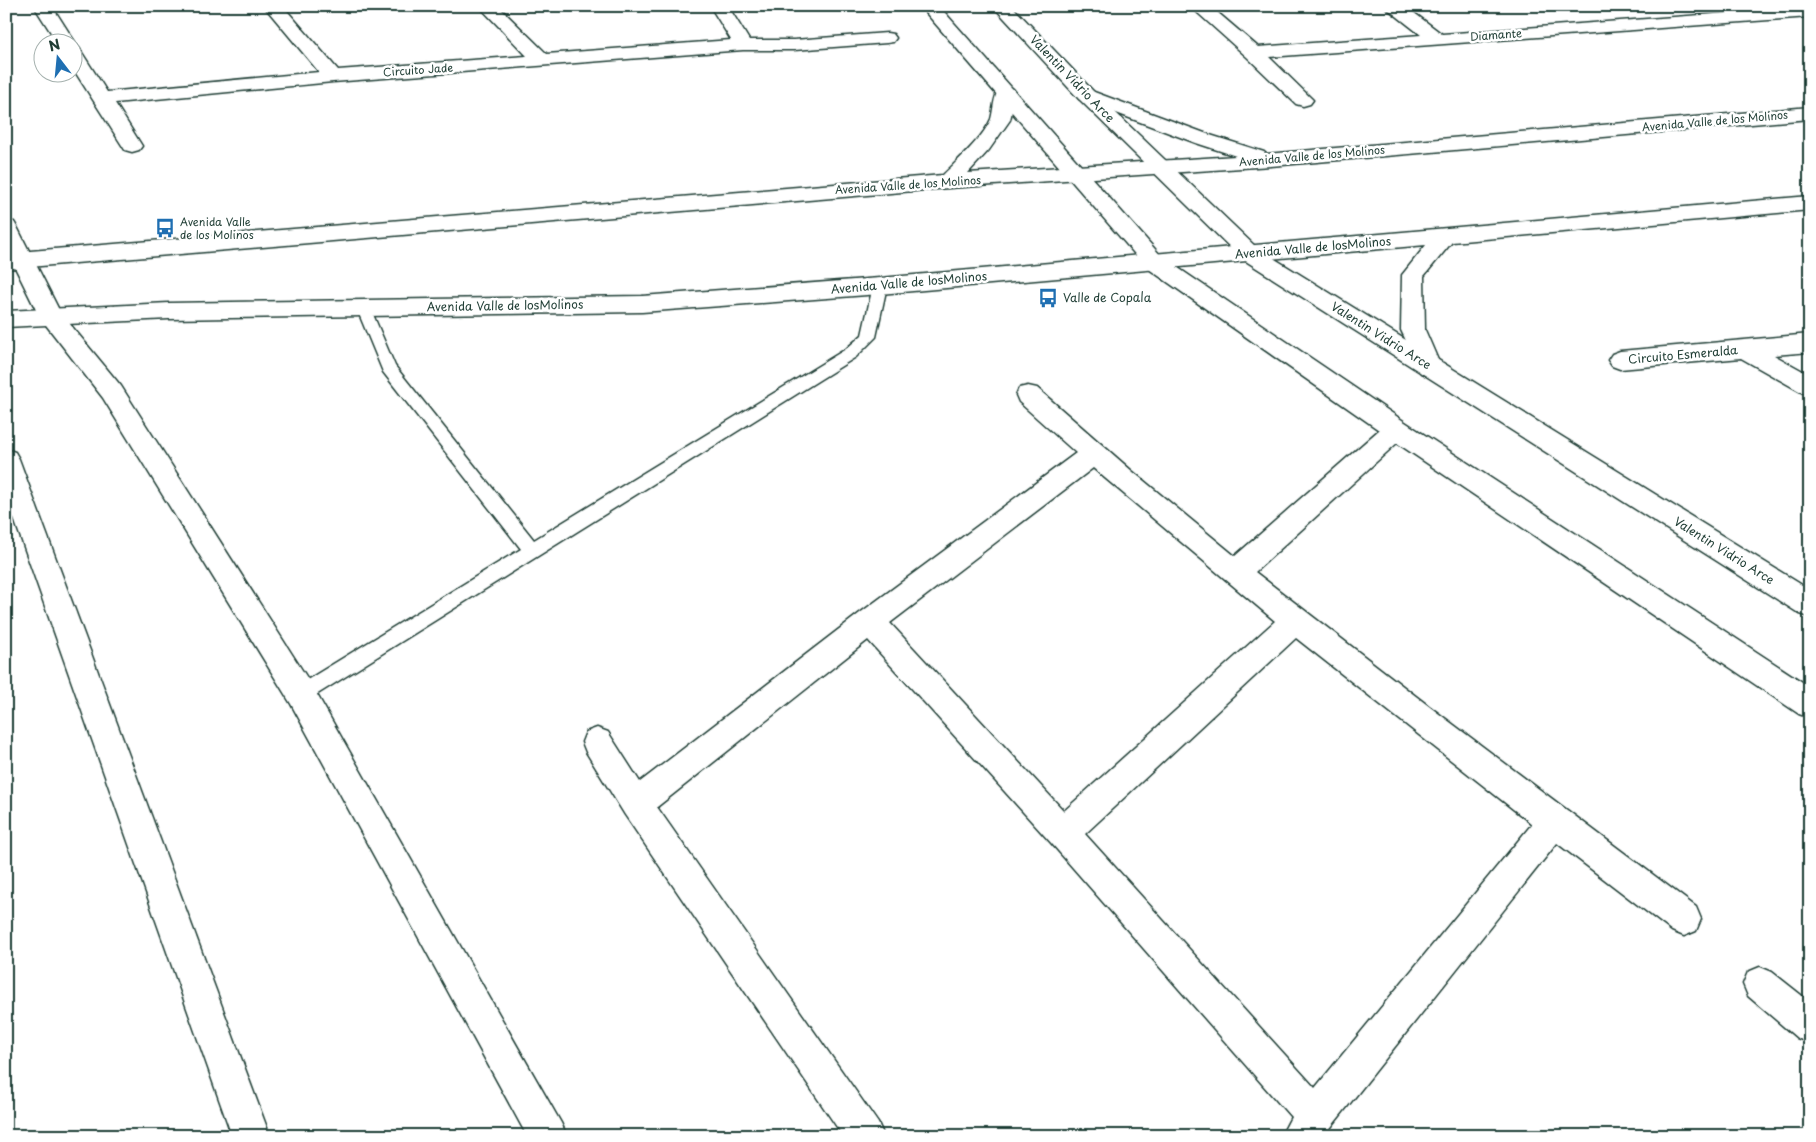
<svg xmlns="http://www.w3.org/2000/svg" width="1816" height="1142" font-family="'Playpen Sans',sans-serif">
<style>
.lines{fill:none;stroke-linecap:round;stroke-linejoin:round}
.service-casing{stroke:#1f3d34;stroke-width:3}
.minor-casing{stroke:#1f3d34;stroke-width:3}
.tertiary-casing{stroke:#1f3d34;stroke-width:3}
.service{fill:#fff;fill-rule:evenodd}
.minor{fill:#fff;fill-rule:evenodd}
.tertiary{fill:#fff;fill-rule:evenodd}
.labels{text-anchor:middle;stroke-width:5;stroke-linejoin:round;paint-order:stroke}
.far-street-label{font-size:11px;fill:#1f3d34;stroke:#fff}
.far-poi-label{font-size:11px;fill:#1f3d34;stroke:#fff;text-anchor:start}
.street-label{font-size:12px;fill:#1f3d34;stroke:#fff}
.poi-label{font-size:12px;fill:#1f3d34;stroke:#fff;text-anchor:start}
</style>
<rect width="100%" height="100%" fill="#fff"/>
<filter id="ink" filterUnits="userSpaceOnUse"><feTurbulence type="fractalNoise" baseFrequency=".02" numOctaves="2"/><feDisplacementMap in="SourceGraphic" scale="10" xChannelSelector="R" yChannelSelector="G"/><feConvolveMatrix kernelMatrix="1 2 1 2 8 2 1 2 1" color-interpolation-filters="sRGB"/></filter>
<g filter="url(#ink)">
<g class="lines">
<defs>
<path id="service" d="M880 281 885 282 887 286 876 337 856 357 308 700 301 703 294 700 292 694 294 688 521 549 383 372 357 309 359 305 364 304 369 305 395 366 534 540 846 349 862 335 873 286 875 282Z"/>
<g id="minor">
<path d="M34 6H52L75 42 72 46V42H57Z"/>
<path d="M264 6H283L338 70 527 56 479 6H498L547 54 731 40 710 6H728L749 40H794L887 33 893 34 896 38 893 42 887 43 794 50H743L333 82 115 103 142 146 139 150 132 152 125 150 72 67V47L79 48 107 92 319 72Z"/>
<path d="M920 6H939L1162 257 1405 422 1810 687V718L1799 714 1397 443 1255 572 1430 707 1696 907 1701 919 1696 931 1684 936 1672 931 1557 843 1324 1136H1281L1291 1117 1052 844 868 640 657 807 878 1123 884 1136H843L625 815 586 752 582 742 586 732 597 728 608 732 640 782 860 613 1076 453 1019 402 1016 395 1019 388 1028 386 1037 388 1132 471 1235 556 1379 430 1146 267ZM1093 468 1275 621 1064 811 890 623ZM1296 638 1532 824 1315 1088 1085 834Z"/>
<path d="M993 6H1012L1093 91 1257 248 1810 590V617L1800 614 1241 258 1079 99Z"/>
<path d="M1190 6H1210L1258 47 1421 35 1384 6H1405L1442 34 1810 7V17L1269 57 1313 100 1310 104 1303 106 1296 104 1247 57Z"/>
<path d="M6 220 14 222 17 227 60 312 121 386 311 684 561 1123 567 1136H527L291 704 103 398 39 316 6 249Z"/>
<path d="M1810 334V352L1774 355 1810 375V395L1801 392 1741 358 1620 369 1612 366 1608 360 1612 354 1620 351Z"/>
<path d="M6 449 15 452 19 459 270 1136H232L6 496Z"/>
<path d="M1760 967 1772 972 1810 1002V1043L1797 1038 1748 996 1743 984 1748 972Z"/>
</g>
<g id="tertiary">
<path d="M1006 87 1013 89 1016 93 1010 120 989 150 968 173 1236 156 1196 143 1079 99 1076 95 1079 91 1086 89 1210 135 1264 152 1266 154 1810 107V119L1271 166 949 188 6 269V253L943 175C958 160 983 138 991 119 994 109 993 98 999 89Z"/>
<path d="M1810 196V210L1452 242 1424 276 1425 330 1441 367 1437 373 1429 376 1421 373 1401 330 1402 275 1426 245 880 294 642 312 169 319 6 327V311L169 303 642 296 880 278Z"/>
</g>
</defs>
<use href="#service" class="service-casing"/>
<use href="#minor" class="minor-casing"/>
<use href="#tertiary" class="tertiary-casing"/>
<use href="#service" class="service"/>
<use href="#minor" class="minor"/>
<use href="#tertiary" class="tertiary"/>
</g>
</g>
<defs>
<symbol id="bus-bare" viewBox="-9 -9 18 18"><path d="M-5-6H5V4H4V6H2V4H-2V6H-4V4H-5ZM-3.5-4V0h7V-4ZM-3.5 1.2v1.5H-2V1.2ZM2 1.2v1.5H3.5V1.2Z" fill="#1f6fb2" stroke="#fff" stroke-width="2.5" paint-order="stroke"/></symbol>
</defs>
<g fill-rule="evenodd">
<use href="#bus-bare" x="151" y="214" width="28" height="28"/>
<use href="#bus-bare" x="1034" y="284" width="28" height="28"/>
</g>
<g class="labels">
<g class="far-street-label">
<text transform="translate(1496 35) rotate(-4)" y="4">Diamante</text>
<text transform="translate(418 70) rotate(-4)" y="4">Circuito Jade</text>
<text transform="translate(1715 121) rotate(-5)" y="4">Avenida Valle de los Molinos</text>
<text transform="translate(1312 156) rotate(-5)" y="4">Avenida Valle de los Molinos</text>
<text transform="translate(908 185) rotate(-4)" y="4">Avenida Valle de los Molinos</text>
</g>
<g class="far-poi-label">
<text x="180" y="226">Avenida Valle<tspan x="180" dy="13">de los Molinos</tspan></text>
</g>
<g class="street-label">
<text transform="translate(1072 79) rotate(46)" y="4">Valentin Vidrio Arce</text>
<text transform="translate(1313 248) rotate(-5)" y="4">Avenida Valle de losMolinos</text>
<text transform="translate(909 283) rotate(-5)" y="4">Avenida Valle de losMolinos</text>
<text transform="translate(505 306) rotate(-1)" y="4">Avenida Valle de losMolinos</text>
<text transform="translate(1381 336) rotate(32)" y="4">Valentin Vidrio Arce</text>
<text transform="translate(1683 355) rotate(-5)" y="4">Circuito Esmeralda</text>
<text transform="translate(1724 551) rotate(32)" y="4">Valentin Vidrio Arce</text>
</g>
<g class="poi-label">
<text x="1063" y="302">Valle de Copala</text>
</g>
</g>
<rect width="1816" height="1142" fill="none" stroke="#fff" stroke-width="25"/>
<rect x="12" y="12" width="1791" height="1117" fill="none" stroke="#1f3d34" stroke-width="2" filter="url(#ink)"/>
<g transform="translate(58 58) rotate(344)"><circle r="24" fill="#ffffff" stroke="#a5b1ae"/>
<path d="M0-4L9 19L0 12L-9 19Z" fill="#1f6fb2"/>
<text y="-8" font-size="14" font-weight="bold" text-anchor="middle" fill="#1f3d34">N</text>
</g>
</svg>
